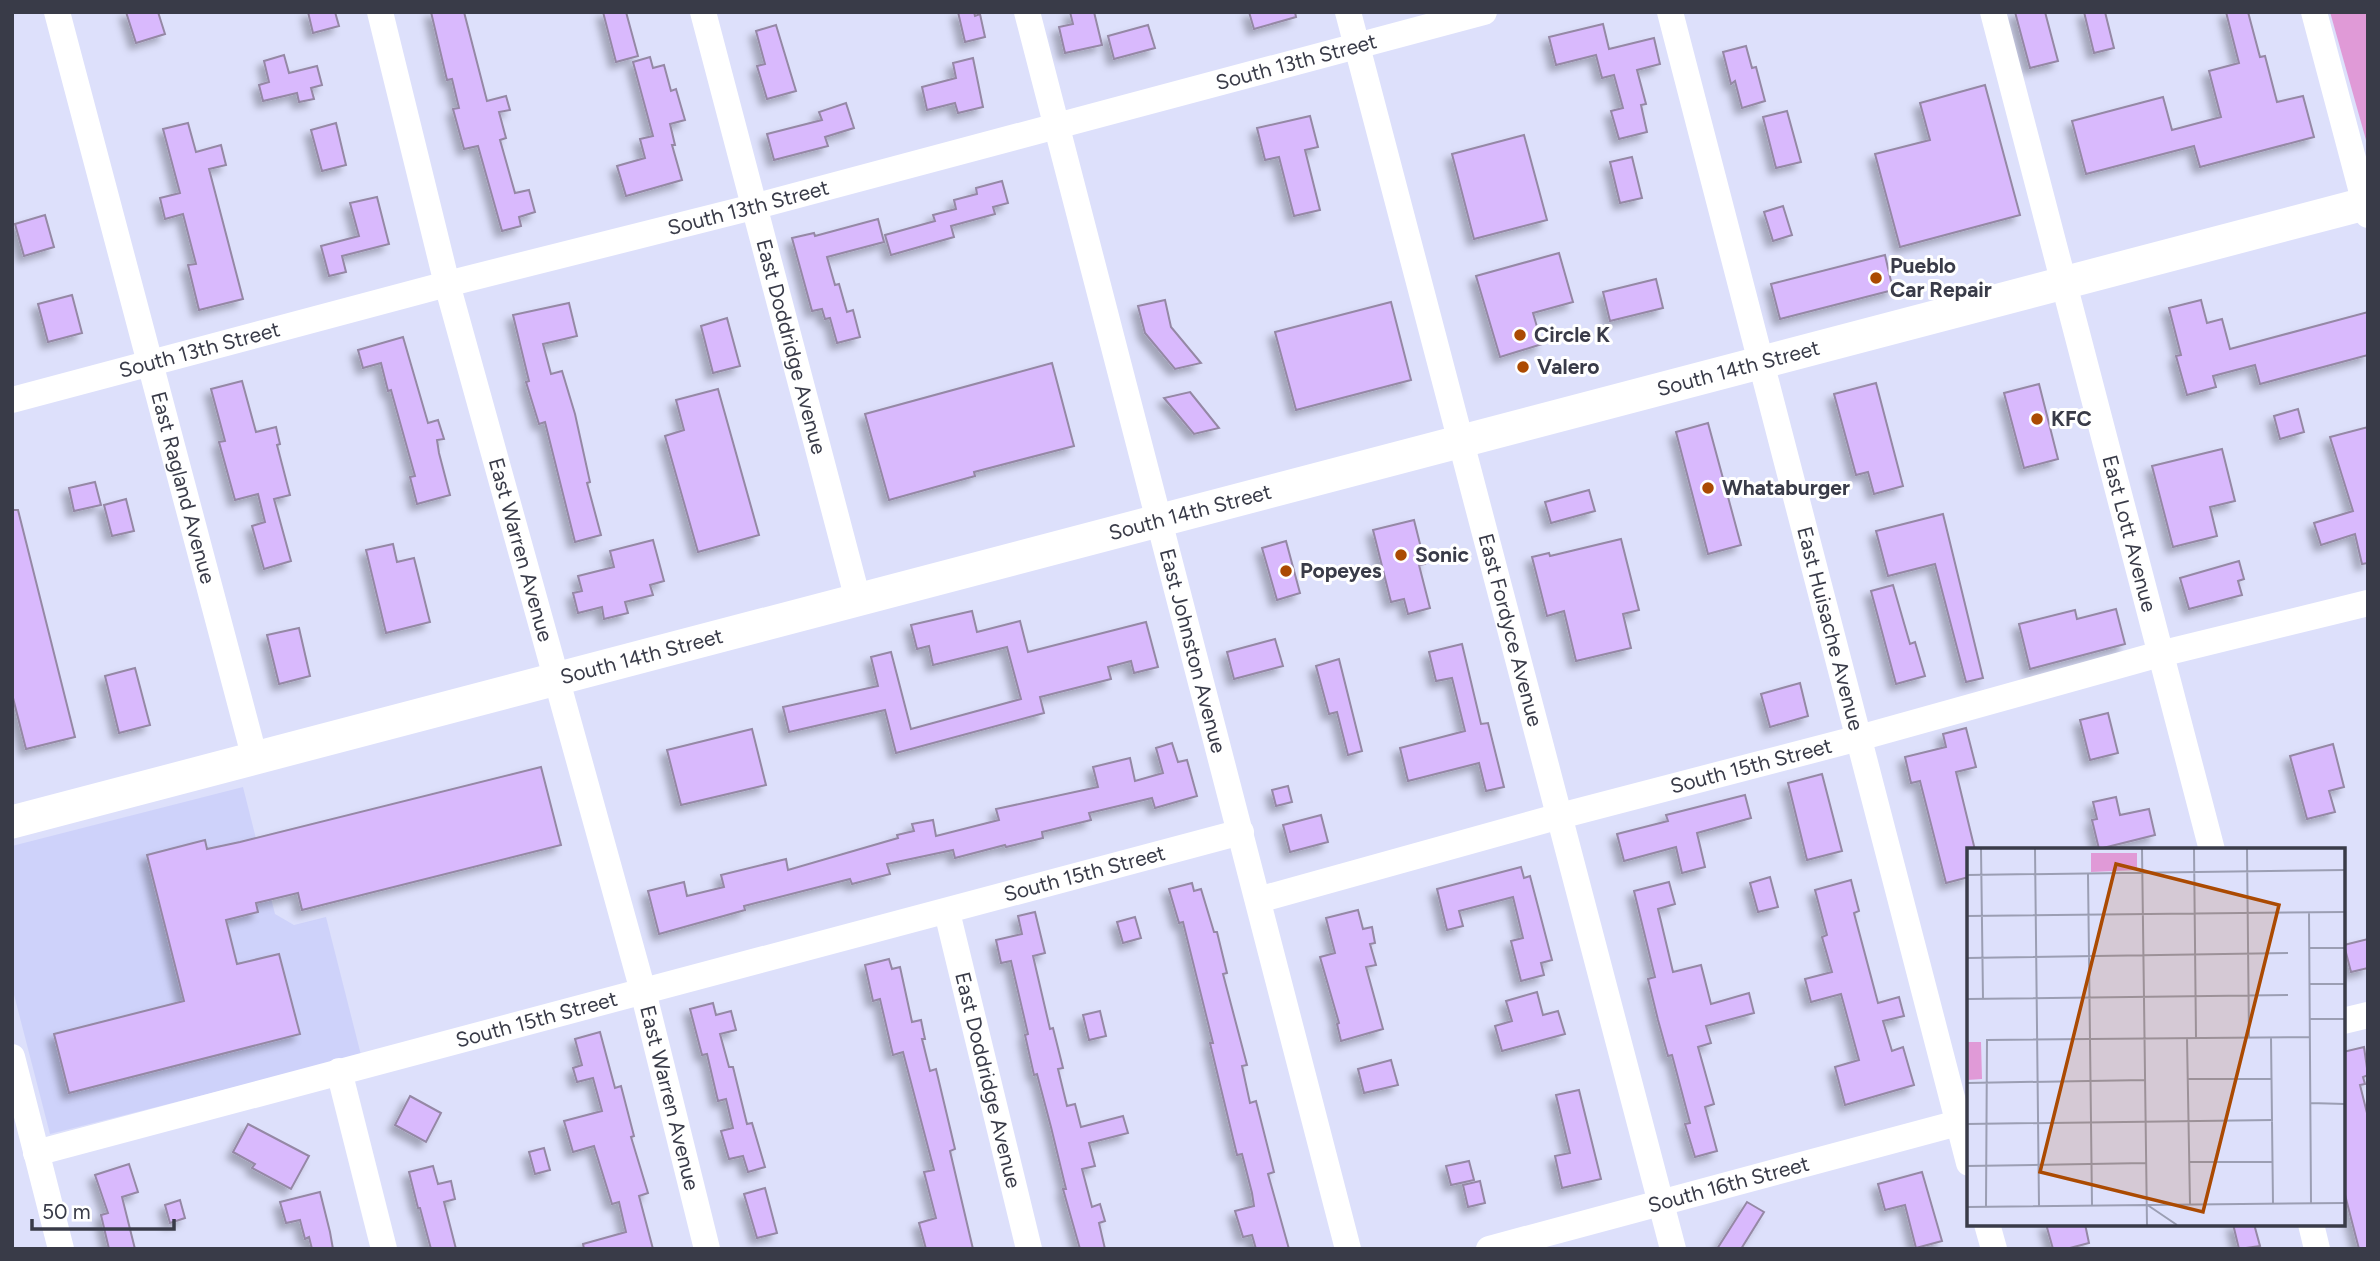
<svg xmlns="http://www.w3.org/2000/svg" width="2380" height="1261" font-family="Figtree,sans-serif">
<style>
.built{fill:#ced2fa}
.green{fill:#e09ad7}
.building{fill:#d9b9fd;stroke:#9588a5;stroke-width:2;filter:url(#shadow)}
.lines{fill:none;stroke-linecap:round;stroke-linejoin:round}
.minor{stroke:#fff;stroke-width:26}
.major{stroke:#fff;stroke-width:33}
.poi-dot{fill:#ab4a02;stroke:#fff;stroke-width:2.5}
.labels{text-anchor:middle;stroke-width:6;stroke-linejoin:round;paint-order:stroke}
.street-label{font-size:21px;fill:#393b48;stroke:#fff}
.poi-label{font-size:21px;font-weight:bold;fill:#393b48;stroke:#fff;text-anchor:start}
.inset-road{fill:none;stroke:#9b9eb3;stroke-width:2}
.view{fill:#ab4a02;fill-opacity:0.15;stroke:#ab4a02;stroke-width:3.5}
.inset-edge{fill:none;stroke:#393b48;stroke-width:3.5}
</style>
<defs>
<filter id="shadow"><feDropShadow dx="-6" dy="6" stdDeviation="3.5" flood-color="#0004"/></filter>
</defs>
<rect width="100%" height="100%" fill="#dde0fb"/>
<path class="built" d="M243 787 275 914 294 925 326 917 361 1055 50 1134 12 987V846Z"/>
<path class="green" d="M2330 12H2368V147Z"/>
<g class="building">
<path d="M126 12H158L165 34 136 43Z"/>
<path d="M308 12H335L339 26 313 33Z"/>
<path d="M431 12H464L487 101 506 96 510 110 499 112 506 138 500 140 515 193 529 190 535 212 519 217 521 226 502 231 478 146 464 149 453 109 459 108 452 79 447 80Z"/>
<path d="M603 12H626L638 56 616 62Z"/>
<path d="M958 12H974L975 16 980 14 985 37 965 42Z"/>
<path d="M1070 12H1094L1102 45 1065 53 1059 27 1073 24Z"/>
<path d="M1249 12H1295L1296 17 1254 29Z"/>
<path d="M2015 12H2045L2058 61 2030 68Z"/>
<path d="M2084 12H2105L2114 48 2094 53Z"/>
<path d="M2226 12H2248L2260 57 2265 56 2277 102 2303 96 2314 137 2200 167 2194 146 2086 174 2072 121 2163 97 2172 130 2221 117 2209 71 2239 63Z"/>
<path d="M1603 24 1609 49 1654 38 1660 64 1637 70 1646 104 1641 105 1647 132 1619 139 1611 111 1623 108 1614 75 1602 78 1596 55 1556 65 1549 37Z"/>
<path d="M776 25 796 91 767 99 757 66 765 64 756 31Z"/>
<path d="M1148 25 1155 48 1114 59 1108 36Z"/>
<path d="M1746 46 1752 68 1756 67 1765 101 1742 108 1735 81 1731 84 1723 52Z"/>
<path d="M284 55 289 73 317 66 322 85 311 88 314 99 299 102 297 93 263 101 259 85 269 82 264 61Z"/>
<path d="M650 57 653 68 664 65 671 91 676 89 685 120 670 124 675 145H672L682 180 626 196 617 166 645 158 640 139 653 136 633 62Z"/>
<path d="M973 58 983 107 958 113 955 103 927 110 922 87 956 78 953 63Z"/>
<path d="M1985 85 2020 215 1900 247 1875 154 1930 140 1920 103Z"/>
<path d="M846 103 854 128 825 137 828 146 774 160 767 134 822 120 819 112Z"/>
<path d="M1787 111 1801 162 1776 168 1763 117Z"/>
<path d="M1310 116 1318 147 1305 150 1320 210 1294 216 1279 157 1265 160 1257 128Z"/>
<path d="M188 123 196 152 221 145 226 165 209 169 243 299 199 310 188 265 196 264 183 214 165 219 160 198 180 193 163 129Z"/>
<path d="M336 123 346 165 322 171 311 130Z"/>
<path d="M1524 135 1547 220 1474 239 1452 154Z"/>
<path d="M1632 157 1642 198 1620 203 1610 162Z"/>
<path d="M1002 181 1008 203 993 207 995 214 951 226 954 237 891 255 885 235 935 221 933 215 956 209 954 200 977 194 976 188Z"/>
<path d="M377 197 389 244 342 256 346 272 329 276 321 246 359 236 350 203Z"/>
<path d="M1783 206 1792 235 1773 241 1764 212Z"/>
<path d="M45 215 54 247 24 256 15 224Z"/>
<path d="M878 219 884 242 827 257 835 285 839 284 847 312 853 310 860 337 837 343 830 318 825 319 822 309 812 311 792 238 814 233 815 236Z"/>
<path d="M1559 253 1573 302 1533 313 1542 344 1500 357 1476 276Z"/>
<path d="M1885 255 1893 290 1780 319 1771 284Z"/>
<path d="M1656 279 1663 308 1610 321 1603 292Z"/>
<path d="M72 295 82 333 48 342 38 304Z"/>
<path d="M1165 300 1171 327 1201 363 1175 369 1145 333 1138 306Z"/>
<path d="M2201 300 2207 323 2222 319 2230 349 2368 312V355L2260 384 2255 365 2213 376 2216 387 2187 395 2176 356 2181 355 2169 308Z"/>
<path d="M1391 302 1411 380 1296 410 1275 332Z"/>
<path d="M569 303 577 336 543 344 551 374 562 371 575 414 590 482 587 483 601 535 575 542 545 422 539 424 526 382 529 381 513 315Z"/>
<path d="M727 318 740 366 713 373 701 326Z"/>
<path d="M403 337 428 423 438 420 444 439 437 440 439 453 450 495 417 504 410 477 415 476 391 390 388 391 381 363 363 368 358 350Z"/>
<path d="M1052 363 1074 446 974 472 975 476 889 500 865 414Z"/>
<path d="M242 381 256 432 276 427 280 444 277 445 290 495 274 499 291 561 264 569 252 526 265 522 258 494 235 500 219 442 225 441 211 389Z"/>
<path d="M1876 383 1903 486 1874 494 1868 472 1856 475 1834 394Z"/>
<path d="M2039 384 2058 459 2024 468 2004 393Z"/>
<path d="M718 389 759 535 698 552 665 436 684 430 676 400Z"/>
<path d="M1190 392 1219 428 1194 434 1164 398Z"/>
<path d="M2298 409 2304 432 2280 439 2274 416Z"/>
<path d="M1708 423 1741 545 1708 554 1676 432Z"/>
<path d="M2368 427V563L2362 564 2355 534 2321 545 2314 523 2353 511 2330 437Z"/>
<path d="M2222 449 2235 501 2210 507 2217 536 2173 547 2152 466Z"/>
<path d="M95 482 101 505 74 511 69 488Z"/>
<path d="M1589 490 1595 511 1551 523 1545 502Z"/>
<path d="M126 499 134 531 112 536 104 505Z"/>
<path d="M12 510H18L75 737 26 749 12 694Z"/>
<path d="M1943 514 1983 678 1966 682 1935 564 1888 576 1876 531Z"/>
<path d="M1414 520 1425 564 1419 565 1430 608 1408 614 1404 599 1391 602 1373 530Z"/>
<path d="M1621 539 1639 610 1623 614 1631 648 1576 661 1564 611 1547 616 1532 557 1549 553 1550 556Z"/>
<path d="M653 540 664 581 650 585 653 595 625 602 628 613 604 619 602 607 578 613 573 593 582 591 578 576 614 567 610 551Z"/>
<path d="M1286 541 1300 593 1277 600 1262 548Z"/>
<path d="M393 544 397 562 414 558 430 622 386 633 366 550Z"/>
<path d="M2239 561 2244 579 2238 581 2242 595 2189 609 2180 578Z"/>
<path d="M1893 585 1910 644 1915 642 1925 676 1896 684 1871 591Z"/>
<path d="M2116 609 2125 644 2030 669 2019 624 2075 610 2077 619Z"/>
<path d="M972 611 977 632 1020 621 1028 652 1146 622 1158 667 1134 673 1131 661 1108 667 1111 679 1040 697 1044 713 896 753 885 710 789 732 783 707 878 686 871 657 891 652 911 729 1021 699 1007 647 933 665 929 646 917 649 911 625Z"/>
<path d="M299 628 310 676 279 684 267 635Z"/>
<path d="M1275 639 1283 666 1234 679 1227 652Z"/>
<path d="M1462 644 1481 724 1488 723 1504 787 1486 791 1479 763 1408 781 1400 748 1465 731 1452 678 1436 681 1429 652Z"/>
<path d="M1339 659 1362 751 1348 755 1337 712 1329 714 1316 666Z"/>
<path d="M135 668 150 725 119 733 105 676Z"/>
<path d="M1800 683 1808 716 1770 727 1761 694Z"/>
<path d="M2108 713 2118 753 2090 760 2080 720Z"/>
<path d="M1966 728 1976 767 1956 772 1975 850H1969V877L1946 883 1920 781 1911 783 1905 757 1946 747 1943 734Z"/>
<path d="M752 729 766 785 681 805 667 750Z"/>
<path d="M1172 743 1178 762 1187 760 1197 796 1155 808 1152 798 1089 813 1091 820 1042 832 1043 838 1006 847 1005 845 955 858 953 850 887 864 890 874 852 884 850 879 744 906 745 910 659 934 648 891 684 882 687 896 724 887 721 875 786 859 788 870 898 838 897 835 914 831 912 824 933 820 936 836 999 820 996 809 1098 787 1093 767 1130 758 1135 781 1163 773 1156 748Z"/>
<path d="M2333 744 2344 787 2329 791 2335 812 2307 819 2290 756Z"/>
<path d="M541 767 561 845 302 910 298 893 256 903 258 912 226 920 237 964 279 954 300 1034 69 1093 54 1034 184 1001 147 855 205 840 207 849 240 842Z"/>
<path d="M1822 774 1842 851 1807 860 1788 783Z"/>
<path d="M1288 786 1292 802 1276 806 1272 790Z"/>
<path d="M1745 795 1751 818 1697 833 1705 867 1682 873 1676 847 1624 861 1617 834 1668 821 1666 815Z"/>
<path d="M2116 797 2120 815 2149 809 2155 835 2099 849 2092 820 2097 819 2093 802Z"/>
<path d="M1321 815 1328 842 1290 852 1283 825Z"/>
<path d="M1521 867 1524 878 1530 876 1552 960 1541 963 1544 975 1521 981 1511 941 1523 938 1513 897 1459 911 1463 926 1447 930 1437 889Z"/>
<path d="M1770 877 1778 907 1758 912 1750 883Z"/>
<path d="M1851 880 1859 911 1854 913 1878 1003 1899 997 1904 1016 1883 1021 1892 1051 1903 1047 1914 1085 1845 1105 1835 1067 1859 1060 1841 994 1811 1002 1805 979 1832 972 1822 937 1827 935 1815 890Z"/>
<path d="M1669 882 1675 904 1658 909 1673 972 1701 965 1711 1004 1749 993 1754 1013 1706 1026 1711 1043 1698 1047 1714 1104 1705 1107 1717 1151 1695 1157 1685 1124 1690 1123 1672 1055 1668 1056 1658 1020 1648 979 1655 977 1634 891Z"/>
<path d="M1192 883 1194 891 1201 889 1214 932H1217L1227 973 1223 974 1247 1065 1242 1066 1250 1103 1256 1101 1274 1172 1268 1174 1289 1249H1256L1252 1235 1243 1237 1235 1211 1254 1206 1252 1193 1242 1154 1237 1155 1210 1043H1213L1183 922 1179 923 1169 889Z"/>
<path d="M1358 910 1363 929 1372 927 1375 943 1370 944 1376 965 1366 967 1383 1029 1341 1041 1337 1024 1339 1023 1320 957 1335 953 1326 918Z"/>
<path d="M1035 912 1045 953 1033 956 1050 1029 1053 1028 1063 1068 1058 1069 1067 1106 1075 1104 1081 1127 1123 1116 1128 1133 1089 1143 1095 1166 1082 1169 1092 1207 1100 1204 1105 1221 1099 1223 1105 1249H1080L1063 1189H1066L1051 1127 1037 1074 1034 1075 1025 1035 1028 1034 1011 961 1001 963 996 940 1022 934 1018 916Z"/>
<path d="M1135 917 1141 938 1123 943 1117 922Z"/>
<path d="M2368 939V968L2351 972 2344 945Z"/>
<path d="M889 959 892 969 900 967 912 1022 921 1020 925 1039H922L930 1071 936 1069 955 1149 950 1151 973 1249H926L919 1223 936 1218 924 1172 934 1170 903 1052 893 1055 880 999 873 1001 865 965Z"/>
<path d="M1537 992 1543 1015 1558 1011 1565 1034 1502 1051 1495 1026 1512 1021 1506 1001Z"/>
<path d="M713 1003 716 1015 731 1011 736 1030 720 1034 729 1067H733L747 1124 752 1123 765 1167 748 1172 743 1156 729 1159 721 1131 733 1128 726 1099 718 1101 707 1054 702 1055 690 1009Z"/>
<path d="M1100 1011 1106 1036 1089 1040 1083 1015Z"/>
<path d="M600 1032 615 1088 621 1086 634 1136 631 1137 648 1193 639 1196 653 1249H584L583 1244 626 1232 619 1202 612 1204 594 1146 573 1152 564 1121 602 1111 593 1078 577 1082 573 1068 582 1065 575 1039Z"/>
<path d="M2364 1047 2368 1075 2363 1077 2365 1084 2360 1085 2368 1117V1249H2359L2343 1187V1052Z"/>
<path d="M1391 1060 1398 1085 1364 1093 1358 1069Z"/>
<path d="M1579 1090 1601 1179 1562 1188 1555 1156 1570 1153 1556 1095Z"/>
<path d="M410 1096 441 1113 426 1142 395 1125Z"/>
<path d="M248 1124 309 1156 291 1189 252 1168 255 1164 233 1152Z"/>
<path d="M544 1148 550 1170 535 1174 529 1152Z"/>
<path d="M1469 1161 1474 1180 1451 1185 1446 1166Z"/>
<path d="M129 1164 138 1192 122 1197 135 1249H109L101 1215 108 1213 95 1175Z"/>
<path d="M433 1166 438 1184 451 1181 455 1199 444 1202 456 1249H431L420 1208H418L409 1172Z"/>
<path d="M1922 1172 1942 1241 1916 1248 1905 1205 1885 1210 1878 1184Z"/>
<path d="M1480 1181 1485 1203 1468 1207 1463 1185Z"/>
<path d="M765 1188 777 1233 757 1238 744 1194Z"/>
<path d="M320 1192 330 1232 333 1249H312L309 1237 305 1239 300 1220 286 1223 280 1202Z"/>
<path d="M180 1200 185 1218 170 1223 165 1205Z"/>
<path d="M1747 1202 1764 1212 1741 1249H1717Z"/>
<path d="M2046 1224H2085L2089 1243 2066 1249H2053Z"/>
<path d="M2233 1224H2254L2260 1246 2239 1249Z"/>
</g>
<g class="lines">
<g class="minor">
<path id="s1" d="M57 12 255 759"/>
<path id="s2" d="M380 12 447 284 643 991 707 1249"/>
<path id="s3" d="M703 12 858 600"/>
<path id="s4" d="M1027 12 1348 1249"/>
<path id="s5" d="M1348 12 1673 1249"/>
<path id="s6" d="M1670 12 1969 1163"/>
<path id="s7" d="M1993 12 2212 850"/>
<path d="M2314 12 2368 215"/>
<path id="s8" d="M12 400 447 284 753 207 1484 12"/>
<path id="s9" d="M1258 900 1560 816 1859 738 2160 654 2368 603"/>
<path id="s10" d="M947 912 1029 1249"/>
<path d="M2343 1021 2368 1015"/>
<path d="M12 1057 61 1249"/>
<path d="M339 1071 384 1249"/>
<path id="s11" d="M36 1153 1241 832"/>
<path d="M1987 1224 1994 1249"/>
<path d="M2311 1224 2317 1249"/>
<path id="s12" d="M1489 1249 1969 1120"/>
</g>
<path class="major" id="s13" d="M12 822 2368 203"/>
</g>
<g class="poi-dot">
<circle cx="1876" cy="278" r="7"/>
<circle cx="1520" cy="335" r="7"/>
<circle cx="1523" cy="367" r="7"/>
<circle cx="2037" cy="419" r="7"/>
<circle cx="1708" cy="488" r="7"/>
<circle cx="1401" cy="555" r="7"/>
<circle cx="1286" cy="571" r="7"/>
</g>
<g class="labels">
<g class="street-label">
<text dy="7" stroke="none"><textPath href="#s8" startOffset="1328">South 13th Street</textPath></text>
<text dy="7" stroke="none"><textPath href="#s8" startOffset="761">South 13th Street</textPath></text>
<text dy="7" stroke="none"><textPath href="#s3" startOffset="346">East Doddridge Avenue</textPath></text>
<text dy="7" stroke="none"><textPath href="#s8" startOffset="194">South 13th Street</textPath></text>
<text dy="7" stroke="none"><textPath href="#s13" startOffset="1785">South 14th Street</textPath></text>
<text dy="7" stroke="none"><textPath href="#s1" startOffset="492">East Ragland Avenue</textPath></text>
<text dy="7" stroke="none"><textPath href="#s13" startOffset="1218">South 14th Street</textPath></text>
<text dy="7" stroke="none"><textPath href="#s7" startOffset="539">East Lott Avenue</textPath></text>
<text dy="7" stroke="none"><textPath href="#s2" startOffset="556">East Warren Avenue</textPath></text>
<text dy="7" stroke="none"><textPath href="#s6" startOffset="637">East Huisache Avenue</textPath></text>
<text dy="7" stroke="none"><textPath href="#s5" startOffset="639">East Fordyce Avenue</textPath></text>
<text dy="7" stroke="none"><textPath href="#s4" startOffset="660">East Johnston Avenue</textPath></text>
<text dy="7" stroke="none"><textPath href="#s13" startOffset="651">South 14th Street</textPath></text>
<text dy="7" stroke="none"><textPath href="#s9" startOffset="511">South 15th Street</textPath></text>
<text dy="7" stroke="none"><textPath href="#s11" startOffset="1085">South 15th Street</textPath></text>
<text dy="7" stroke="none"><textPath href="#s11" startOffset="518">South 15th Street</textPath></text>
<text dy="7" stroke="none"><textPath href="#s10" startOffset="173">East Doddridge Avenue</textPath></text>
<text dy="7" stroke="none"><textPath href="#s2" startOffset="1124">East Warren Avenue</textPath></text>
<text dy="7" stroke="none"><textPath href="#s12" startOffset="248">South 16th Street</textPath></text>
</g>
<g class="poi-label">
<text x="1890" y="273">Pueblo<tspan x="1890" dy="24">Car Repair</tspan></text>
<text x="1534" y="342">Circle K</text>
<text x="1537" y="374">Valero</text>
<text x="2051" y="426">KFC</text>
<text x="1722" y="495">Whataburger</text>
<text x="1415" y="562">Sonic</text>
<text x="1300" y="578">Popeyes</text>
</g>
</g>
<g transform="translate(1967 848)">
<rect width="378" height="378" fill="#dde0fb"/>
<path d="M124 5H170V22L124 24ZM0 194H14L15 231 0 232Z" fill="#e09ad7"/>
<path class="inset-road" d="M14 1 16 151M68 1 72 358M175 1 180 377M227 1 229 190M280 1 282 190M121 26 125 357M0 27 378 22M342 64 344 355M0 68 378 64M342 100H378M0 110 321 105M343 136H378M0 151 321 147M342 171H378M304 189 306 356M220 190 223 356M221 231H305M0 235 178 232M343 255 378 256M0 276 306 272M222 314H306M0 318 179 315M179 356 210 377M19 358 20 192 342 189M0 359 378 355"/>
<path class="view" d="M149 16 312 57 236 364 73 324Z"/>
<rect width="378" height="378" class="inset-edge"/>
</g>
<rect width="2380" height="1261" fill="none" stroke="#393b48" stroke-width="28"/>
<path d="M32 1219v10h142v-10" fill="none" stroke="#393b48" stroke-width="3.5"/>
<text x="42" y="1219" font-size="21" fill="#393b48" stroke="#ffffff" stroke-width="5" paint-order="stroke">50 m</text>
</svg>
